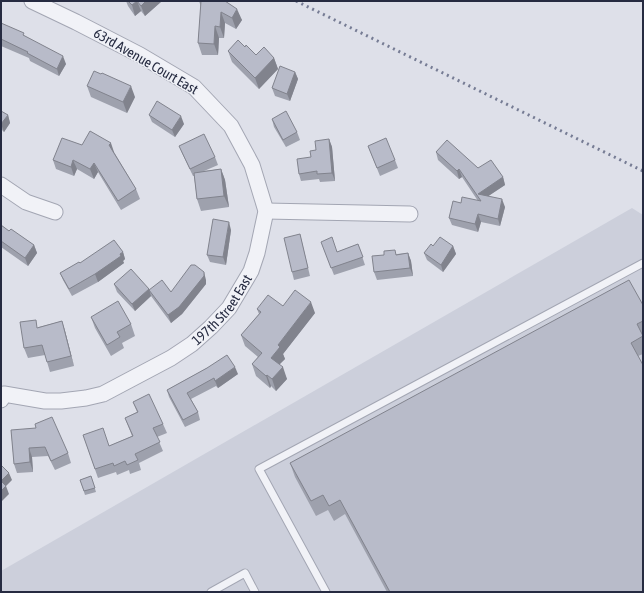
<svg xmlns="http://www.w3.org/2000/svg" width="644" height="593" font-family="'Asap Condensed',sans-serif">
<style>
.built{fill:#cccfdb}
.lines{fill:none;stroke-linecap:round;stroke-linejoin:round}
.lane-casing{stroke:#a3a6b3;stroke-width:9}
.street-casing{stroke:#a3a6b3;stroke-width:17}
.lane{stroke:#f1f2f7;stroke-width:7}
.street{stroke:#f1f2f7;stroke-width:15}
.rail{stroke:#767c94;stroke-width:3;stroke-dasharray:2 4;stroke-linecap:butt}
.wall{fill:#9ea1ad}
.shaded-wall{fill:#81838d}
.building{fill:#b8bbc9;stroke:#81838d}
.labels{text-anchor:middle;stroke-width:3;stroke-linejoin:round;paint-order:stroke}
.street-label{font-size:14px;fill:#262b41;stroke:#eef0f6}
</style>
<rect width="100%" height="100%" fill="#dee0e9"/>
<path class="built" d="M632 208 643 215V592H1V571Z"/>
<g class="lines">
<defs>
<g id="lane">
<path d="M211 592 245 573 255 592"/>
<path d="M326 592 259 469 643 263"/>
</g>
<g id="street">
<path d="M1 185 26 202 55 212"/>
<path d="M266 211 410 214"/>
<path id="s1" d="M1 400 4 394 45 401H61L86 398 103 394 171 358 192 344 211 327 229 308 251 271 257 253 266 211 252 165 231 126 194 87 140 55 76 22 32 1"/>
</g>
</defs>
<use href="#lane" class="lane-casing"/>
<use href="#street" class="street-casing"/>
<use href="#lane" class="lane"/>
<use href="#street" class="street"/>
<path class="rail" d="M296 1 643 171"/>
</g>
<g class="wall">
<path d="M126 1H162L145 16 141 11 135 16 128 6Z"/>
<path d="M199 1H225L242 20 236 29 225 23 224 38H219L218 55H202L198 43 201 7Z"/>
<path d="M1 23 25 36 66 64 59 76 30 61 29 58 1 46Z"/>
<path d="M245 47 256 55 274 58 278 69 259 89 232 62 228 51Z"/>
<path d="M295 72 298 79 290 101 275 96 272 88Z"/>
<path d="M87 86 135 97 127 113 91 97Z"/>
<path d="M1 111 8 115 10 123 4 132 1 129Z"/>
<path d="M149 115 184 124 175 137 152 122Z"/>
<path d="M272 119 297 132 300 140 286 147 274 127Z"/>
<path d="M329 139 332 147 335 181 320 182 319 179 301 181 299 174 311 157 316 150Z"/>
<path d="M82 145 114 152 136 189 140 199 121 210 98 172 94 179 77 169 74 176 56 169 53 160Z"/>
<path d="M179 146 215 157 218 165 204 171 221 169 225 180 229 207 201 211 197 199 194 176H193L182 153Z"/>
<path d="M368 146 395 160 398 168 380 176Z"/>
<path d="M436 152 503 177 505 185 488 196 505 207 500 226 481 222 478 232 452 225 449 218 461 203 478 201 462 177 459 179 438 160Z"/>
<path d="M1 225 9 231 34 245 37 253 28 266 1 247Z"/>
<path d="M231 230 226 265 210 262 207 255Z"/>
<path d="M300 234 302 242 310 276 294 280 292 272Z"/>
<path d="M321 242 337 252 358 244 365 265 334 275Z"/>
<path d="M433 246H453L456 254 443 272 427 260 424 253Z"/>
<path d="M123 252 125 259 123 261 124 263 98 282 72 296 63 280 60 273 80 263Z"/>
<path d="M408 253 411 261 413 276 377 280 374 272 397 254Z"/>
<path d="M206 280V284L182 314 171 323 151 296 135 311 117 292 114 284 149 290 171 292Z"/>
<path d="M643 305V354L638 356 643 592H387L345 514 334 521 328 510 316 516 295 477 290 463Z"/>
<path d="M283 306 315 313 283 354 285 359 279 364 287 379 276 391 271 386 270 388 256 376 252 364 258 357 245 346 241 335 259 314 257 309Z"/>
<path d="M91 317 131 324 135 336 122 343 124 348 111 356 95 328Z"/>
<path d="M62 321 65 331 74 366 50 372 45 355 28 358 24 348 39 327Z"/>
<path d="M207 368 238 374 218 388 216 386 191 399 198 412 200 420 185 427 169 397 167 390Z"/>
<path d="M133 402 163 424 167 433 157 437 163 451 139 463 141 470 130 474 129 470 117 475 116 472 98 478 83 435 109 446 132 436 125 418 137 412Z"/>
<path d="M11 430 68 453 71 463 55 470 48 456 32 457 33 472 17 473 14 464Z"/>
<path d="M91 476 96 492 85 495 80 480Z"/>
</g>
<g class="shaded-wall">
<path d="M137 1 141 11 135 16 132 5Z"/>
<path d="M146 1H162L145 16 141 6Z"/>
<path d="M237 9 242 20 236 29 232 18Z"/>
<path d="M221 12 225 23 224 38 220 27Z"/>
<path d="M215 26 219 38 218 55 214 44Z"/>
<path d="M63 56 66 64 59 76 57 69Z"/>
<path d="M274 58 278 69 259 89 255 78Z"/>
<path d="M295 72 298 79 290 101 287 94Z"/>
<path d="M131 86 135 97 127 113 123 102Z"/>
<path d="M8 115 10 123 4 132 1 124Z"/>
<path d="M181 116 184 124 175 137 172 130Z"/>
<path d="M329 139 332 147 335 181 332 173Z"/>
<path d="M111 143 114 152 113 155 109 145Z"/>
<path d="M73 160 77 169 74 176 71 167Z"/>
<path d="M94 163 98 172 94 179 90 169Z"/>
<path d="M221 169 225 180 229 207 224 196Z"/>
<path d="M459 169 462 177 459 179 457 171Z"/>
<path d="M503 177 505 185 481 201 478 194Z"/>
<path d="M502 199 505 207 500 226 498 219Z"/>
<path d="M478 214 481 222 478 232 475 224Z"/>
<path d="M229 222 231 230 226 265 223 257Z"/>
<path d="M34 245 37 253 28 266 25 258Z"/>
<path d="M453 246 456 254 443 272 441 265Z"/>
<path d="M123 252 125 259 123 261 124 263 98 282 95 274Z"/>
<path d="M408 253 411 261 413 276 410 268Z"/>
<path d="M204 272 206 280V284L182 314 171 323 168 315Z"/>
<path d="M149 289 151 296 135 311 132 304Z"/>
<path d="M311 302 315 313 283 354 285 359 275 369 271 358 278 345Z"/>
<path d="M62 321 65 331 74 366 71 356Z"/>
<path d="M235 367 238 374 218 388 215 381Z"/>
<path d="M283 367 287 379 276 391 272 379Z"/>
<path d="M267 375 271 386 270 388 266 376Z"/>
<path d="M29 448 32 457 33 472 30 462Z"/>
<path d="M9 473 12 480 6 486 9 494 1 502V481Z"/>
</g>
<g class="building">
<path d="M128 1H137L132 5Z"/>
<path d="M137 1H146L141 6Z"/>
<path d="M201 1H225L237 9 232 18 221 12 220 27 215 26 214 44 198 43Z"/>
<path d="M1 23 24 33 23 35 63 56 57 69 27 53 28 52 1 39Z"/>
<path d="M238 40 245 47 246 45 256 55 264 47 274 58 255 78 228 51Z"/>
<path d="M280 66 295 72 287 94 272 88Z"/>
<path d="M94 71 101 74 102 73 131 86 123 102 87 86Z"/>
<path d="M157 101 181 116 172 130 149 115Z"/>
<path d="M1 111 8 115 1 124Z"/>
<path d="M286 111 297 132 283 140 272 119Z"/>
<path d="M90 131 111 143 109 145 136 189 118 201 94 163 90 169 73 160 71 167 53 160 62 138 82 145Z"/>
<path d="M204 134 215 157 190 169 179 146Z"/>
<path d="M386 138 395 160 377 168 368 146Z"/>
<path d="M329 139 332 173 317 174V171L299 174 297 159 311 157 310 151 316 150 315 141Z"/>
<path d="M447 140 478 168 491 160 503 177 478 194 502 199 498 219 478 214 475 224 449 218 453 201 461 203 462 197 481 201 459 169 457 171 436 152Z"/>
<path d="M221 169 224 196 197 199 194 173Z"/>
<path d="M213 219 229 222 223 257 207 255Z"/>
<path d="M1 225 9 231 11 229 34 245 25 258 1 241Z"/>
<path d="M300 234 308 268 292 272 284 238Z"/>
<path d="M332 237 337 252 358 244 363 257 331 268 321 242Z"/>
<path d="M440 237 453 246 441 265 424 253 431 244 433 246Z"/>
<path d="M114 240 123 252 120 254 121 256 95 274 69 289 60 273 79 262 80 263Z"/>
<path d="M395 250 396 255 408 253 410 268 374 272 372 256 384 255V251Z"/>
<path d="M191 265H195L204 272V276L179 307 168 315 149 290 162 280 171 292Z"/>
<path d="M131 269 149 289 132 304 114 284Z"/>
<path d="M629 280 643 305V321L637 324 643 336 631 343 643 365V592H390L340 500 329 506 323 495 311 501 290 463Z"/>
<path d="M295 290 311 302 278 345 280 347 271 358 283 367 272 379 267 375 266 376 252 364 262 353 241 335 261 312 257 309 268 295 283 306Z"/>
<path d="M118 301 131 324 117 332 120 337 107 345 91 317Z"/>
<path d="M36 320 37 328 62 321 71 356 47 362 42 345 24 348 20 322Z"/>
<path d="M227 355 235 367 215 381 214 378 187 393 198 412 183 420 167 390 207 368Z"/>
<path d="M149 394 163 424 153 428 160 442 135 454 138 460 127 465 125 461 114 466 113 463 95 469 83 435 103 428 109 446 133 436 125 418 138 412 133 402Z"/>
<path d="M52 417 68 453 51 461 45 447 29 448 30 462 14 464 11 430 36 428 35 424Z"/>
<path d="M1 465 9 473 1 481 6 486 1 491Z"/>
<path d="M91 476 95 488 84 491 80 480Z"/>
</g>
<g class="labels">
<g class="street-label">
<text transform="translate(146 61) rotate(30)" y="5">63rd Avenue Court East</text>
<text dy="5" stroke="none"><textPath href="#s1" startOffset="255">197th Street East</textPath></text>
</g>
</g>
<rect width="644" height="593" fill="none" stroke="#262b41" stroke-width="4"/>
</svg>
